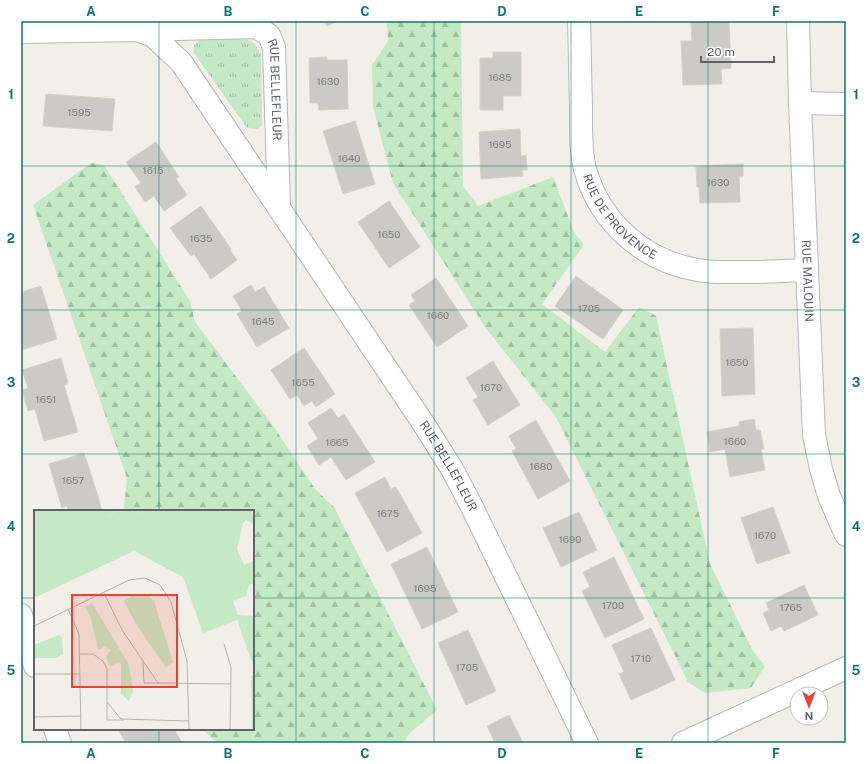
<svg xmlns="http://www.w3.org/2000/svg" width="867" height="764" font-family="'Public Sans',sans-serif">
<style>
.grass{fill:url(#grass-tufts)}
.forest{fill:url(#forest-firs)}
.building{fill:#cccac5;stroke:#d6d1c6}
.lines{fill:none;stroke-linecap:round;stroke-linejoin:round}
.minor-casing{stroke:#b5b8bc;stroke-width:24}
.minor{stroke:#fff;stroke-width:22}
.grid{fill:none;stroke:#0f766e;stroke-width:1;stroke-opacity:0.55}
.labels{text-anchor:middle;stroke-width:3;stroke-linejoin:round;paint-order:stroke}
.number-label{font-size:10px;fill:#7a7d7f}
.street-label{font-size:12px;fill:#5f6368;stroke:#fff}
.inset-road{fill:none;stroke:#b3b3b1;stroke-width:1}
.view{fill:#ea4335;fill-opacity:0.15;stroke:#ea4335;stroke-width:2}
.inset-edge{fill:none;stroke:#5f6368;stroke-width:2}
.neatline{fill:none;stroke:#0f766e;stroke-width:1.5}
.grid-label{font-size:13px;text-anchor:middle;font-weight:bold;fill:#0f766e}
</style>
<defs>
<pattern id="grass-tufts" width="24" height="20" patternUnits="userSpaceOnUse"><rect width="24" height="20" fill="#c5e8c5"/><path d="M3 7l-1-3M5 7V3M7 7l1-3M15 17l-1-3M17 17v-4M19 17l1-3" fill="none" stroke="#a3c0a4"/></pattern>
<pattern id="forest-firs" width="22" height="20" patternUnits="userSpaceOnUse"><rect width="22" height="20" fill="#c5e8c5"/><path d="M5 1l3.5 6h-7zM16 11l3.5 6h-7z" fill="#a3c0a4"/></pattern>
</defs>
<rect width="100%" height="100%" fill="#f1efe8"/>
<path class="grass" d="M234 38C248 38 255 41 261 54L262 125 257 129 247 128 194 53V45L199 41Z"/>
<g class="forest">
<path d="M387 21H461L463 186 478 206 553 177 574 232 584 245 542 304 605 352 639 307 656 316 710 564 753 651 765 666 751 688 705 693 688 682 556 417 485 327 393 183 373 107 372 65 388 41Z"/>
<path d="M91 163 104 165 190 301 195 322 276 430 315 489 334 507 437 710 411 732 403 743H217L202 729H253V511H125L124 507 127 478 33 205Z"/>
</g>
<g class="building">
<path d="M324 21H337L327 26Z"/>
<path d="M729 21 731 68 721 69 722 84 683 85 681 41H692L691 22Z"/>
<path d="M493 52H521V96H503V110H480V58H493Z"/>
<path d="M327 57V60H347L348 109 319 110 318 103H310L309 58Z"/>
<path d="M46 94 115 99 112 131 43 126Z"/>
<path d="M355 121 375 184 343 194 323 131Z"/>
<path d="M520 129 521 156 526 155 527 170H522L523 176 481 179 479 132Z"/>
<path d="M156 142 179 177 176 179 187 195 164 211 154 196 145 202 135 187 141 183 126 162Z"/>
<path d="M743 164V176H739L740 202 700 203 699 187H697L696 166Z"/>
<path d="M389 201 420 247 389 268 358 222Z"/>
<path d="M201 206 231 249 230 250 237 260 211 279 194 254 191 256 170 228Z"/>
<path d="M576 276 623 310 603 339 555 306Z"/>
<path d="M436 278 468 326 437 347 409 305 415 301 411 295Z"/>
<path d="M251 285 255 292 264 287 289 328 257 347 237 314 242 311 233 296Z"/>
<path d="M41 286 57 339 21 350V292Z"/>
<path d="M753 328 755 394 722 396 720 329Z"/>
<path d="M304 348 335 394 316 407 312 401 304 406 297 395 290 399 271 370Z"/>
<path d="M61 358 68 383 64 385 78 432 44 441 35 409 28 411 22 390 28 388 22 370Z"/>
<path d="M493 361 520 405 488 425 473 400 478 397 466 378Z"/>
<path d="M331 408 338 418 344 414 375 462 346 480 331 457 319 465 307 446 318 439 308 423Z"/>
<path d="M754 419 756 430H760L764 449H761L765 470 730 477 725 449 710 452 707 432 739 426V422Z"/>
<path d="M536 420 570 481 538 499 512 451 516 449 509 436Z"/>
<path d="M84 453 98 496 102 511H69L67 506 62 508 49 464Z"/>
<path d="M385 477 391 489 396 487 422 533 387 552 355 493Z"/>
<path d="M773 507 790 553 757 564 741 518Z"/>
<path d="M579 512 597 550 561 567 543 528Z"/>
<path d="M427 547 458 612 422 629 391 564Z"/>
<path d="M614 557 644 619 605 638 582 591 590 587 583 572Z"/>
<path d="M804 585 818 615 784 631 781 626 771 631 763 613 769 610 766 603Z"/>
<path d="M651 628 675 680 631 700 619 674 624 672 612 645Z"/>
<path d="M468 630 496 691 466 705 438 643Z"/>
<path d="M509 715 523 743H495L487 726Z"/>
<path d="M118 729H174L182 743H126Z"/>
</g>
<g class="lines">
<defs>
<g id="minor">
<path id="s1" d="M579 21C580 49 580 77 581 106 581 126 580 149 585 169 600 223 644 261 698 270 712 273 727 272 741 272 763 272 785 271 807 270"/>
<path id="s2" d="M798 21 800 103 814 435 821 469 829 496 846 535"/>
<path id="s3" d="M139 30 256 27 269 35 274 47 279 207"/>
<path id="s4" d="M21 32 138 30 153 36 181 62 425 426 452 469 471 505 587 743"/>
<path d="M800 103 846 104"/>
<path d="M21 615 35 666"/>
<path d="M55 729 60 743"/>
<path d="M683 743 846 668"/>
</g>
</defs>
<use href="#minor" class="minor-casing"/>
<use href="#minor" class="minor"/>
</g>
<path class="grid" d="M159 21V511M296 21V743M434 21V743M571 21V743M708 21V743M21 166H846M21 310H846M21 454H846M21 598H35M253 598H846M159 729V743"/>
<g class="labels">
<g class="number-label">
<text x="500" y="81">1685</text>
<text x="328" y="85">1630</text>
<text x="79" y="116">1595</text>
<text x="500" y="148">1695</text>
<text x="349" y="162">1640</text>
<text x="153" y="174">1615</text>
<text x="718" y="186">1630</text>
<text x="389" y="238">1650</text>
<text x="201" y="242">1635</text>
<text x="589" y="312">1705</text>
<text x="438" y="319">1660</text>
<text x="263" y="325">1645</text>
<text x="737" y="366">1650</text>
<text x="303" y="386">1655</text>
<text x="491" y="391">1670</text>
<text x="46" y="403">1651</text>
<text x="735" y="445">1660</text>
<text x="337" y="446">1665</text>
<text x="541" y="470">1680</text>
<text x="73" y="484">1657</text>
<text x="388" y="517">1675</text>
<text x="765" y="539">1670</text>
<text x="570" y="543">1690</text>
<text x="425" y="592">1695</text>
<text x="613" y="609">1700</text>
<text x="791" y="611">1765</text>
<text x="641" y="662">1710</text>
<text x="467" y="671">1705</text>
</g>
<g class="street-label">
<text dy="4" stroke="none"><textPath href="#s3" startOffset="188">RUE BELLEFLEUR</textPath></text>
<text dy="4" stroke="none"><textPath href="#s1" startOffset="209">RUE DE PROVENCE</textPath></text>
<text dy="4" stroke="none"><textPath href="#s2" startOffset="260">RUE MALOUIN</textPath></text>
<text dy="4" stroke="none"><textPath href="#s4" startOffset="656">RUE BELLEFLEUR</textPath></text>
</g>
</g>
<g transform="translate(34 510)">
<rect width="220" height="220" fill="#f1efe8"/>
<path d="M0 0H85L73 7 79 12 95 3 101 5 116 0 160 2 133 3 125 6 118 14H0Z" fill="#c5e8c5"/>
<path d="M85 0H116L101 5 95 3 79 12 72 8ZM160 0H217L220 9V14L212 10 209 13 203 39 210 55 219 51 220 73 215 75 212 86 199 91 204 105 220 106V158L203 110 169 123 149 67 100 41 0 88V14H118L125 6 133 3ZM100 84 114 85 120 91 139 152 132 157 103 116 90 91ZM58 93 95 155 99 182 95 191 87 184V154L85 152 76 156 72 147 77 140 70 135 66 140 64 139 57 109 51 97ZM25 125 28 127 29 144 23 148H0V135ZM220 165V220H218L217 166Z" fill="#c5e8c5"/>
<path class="inset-road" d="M70 83 88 120 124 173 197 174M34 99 45 124 47 220M0 116 95 70 111 68 126 75 137 92 153 151 155 220M190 134 197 157 196 220M46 144H59L69 151 73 159V192L87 209 155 211M109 152 110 173H125M0 164H46M73 192V210H90M0 207 47 206"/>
<path class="view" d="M38 85H143V177H38Z"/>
<rect width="220" height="220" class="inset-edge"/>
</g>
<rect width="867" height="764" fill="none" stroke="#ffffff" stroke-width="44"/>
<g transform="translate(809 706) rotate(180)"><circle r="19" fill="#ffffff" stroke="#bfc1c3"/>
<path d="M0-3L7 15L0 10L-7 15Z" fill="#ea4335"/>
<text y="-6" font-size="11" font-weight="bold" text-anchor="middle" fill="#5f6368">N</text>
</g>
<path d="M701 56v6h73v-6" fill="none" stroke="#5f6368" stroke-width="2"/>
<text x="707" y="56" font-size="12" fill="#5f6368" stroke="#ffffff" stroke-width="3" paint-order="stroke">20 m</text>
<rect x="22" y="22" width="823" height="720" class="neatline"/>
<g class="grid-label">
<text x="91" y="16">A</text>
<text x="228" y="16">B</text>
<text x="365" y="16">C</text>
<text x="502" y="16">D</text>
<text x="639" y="16">E</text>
<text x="776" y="16">F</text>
<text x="11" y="99">1</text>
<text x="856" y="99">1</text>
<text x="11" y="243">2</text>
<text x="856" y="243">2</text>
<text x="11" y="387">3</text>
<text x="856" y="387">3</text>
<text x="11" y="531">4</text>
<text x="856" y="531">4</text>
<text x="11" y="675">5</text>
<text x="856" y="675">5</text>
<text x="91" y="758">A</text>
<text x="228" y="758">B</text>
<text x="365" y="758">C</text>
<text x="502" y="758">D</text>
<text x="639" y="758">E</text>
<text x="776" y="758">F</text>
</g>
</svg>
